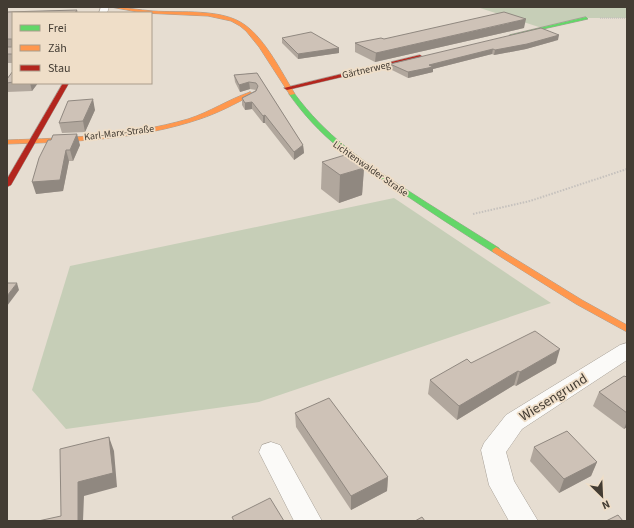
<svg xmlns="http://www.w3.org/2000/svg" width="634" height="528" font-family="'Source Sans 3',sans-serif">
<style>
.green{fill:#c6ceb7}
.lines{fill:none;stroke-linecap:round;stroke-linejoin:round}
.street-casing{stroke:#a7a097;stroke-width:1}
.fast-casing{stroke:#a7a097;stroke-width:1}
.slow-casing{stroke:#a7a097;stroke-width:1}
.jam-casing{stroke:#a7a097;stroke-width:1}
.path-far1{stroke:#c5c1bd;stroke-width:1.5;stroke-dasharray:1 1;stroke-linecap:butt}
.path{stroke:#c5c1bd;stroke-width:2;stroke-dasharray:1.5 1.5;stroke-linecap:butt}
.street{fill:#fbfaf8;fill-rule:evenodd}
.fast{fill:#63d668;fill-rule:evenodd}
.slow{fill:#ff974d;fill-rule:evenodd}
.jam{fill:#b3261e;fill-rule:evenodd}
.wall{fill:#b1a79d}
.shaded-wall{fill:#908880}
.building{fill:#cec2b7;stroke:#908880}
.labels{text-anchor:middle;stroke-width:3.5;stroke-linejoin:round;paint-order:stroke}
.far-street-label{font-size:10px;fill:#433c33;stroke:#efdec8}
.near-street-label{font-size:14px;fill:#433c33;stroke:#efdec8}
</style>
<rect width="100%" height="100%" fill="#e6ddd1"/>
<g class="green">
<path d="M477 7H627V18H586L542 28Z"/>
<path d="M394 198 551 303 259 402 66 429 32 390 70 266Z"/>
</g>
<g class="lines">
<defs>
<g id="street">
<path d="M101 7H109L107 13H99Z"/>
<path d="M627 343V360L522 429 506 452 514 481 538 521H509L489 485 481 450 484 443 506 415 620 345Z"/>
<path d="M271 442 280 445 322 521H294L259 452 262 445Z"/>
</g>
<g id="fast">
<path d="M586 17 588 19 512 36 510 35Z"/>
<path d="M290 93H294C326 136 360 159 404 188 435 208 467 228 499 248L500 250 499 252H493C461 232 429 211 398 190 355 162 319 137 289 94Z"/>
</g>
<g id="slow">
<path d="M111 7C125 7 139 10 153 11 181 13 222 8 245 25 266 40 282 73 295 94L290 95 259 47 246 31 240 26 231 21 208 16 143 13Z"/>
<path d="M250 92 253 94 252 95C235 104 218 113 200 119 138 140 72 142 7 144V140C68 138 129 136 188 119 210 112 229 99 250 92Z"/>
<path d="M496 247 582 300 627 325V332L576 304 493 252 492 250Z"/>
</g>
<g id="jam">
<path d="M420 55 423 57 422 58 287 90 284 88Z"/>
<path d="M63 83H69L11 185 7 187V179Z"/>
</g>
</defs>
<use href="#street" class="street-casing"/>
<use href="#fast" class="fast-casing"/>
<use href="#slow" class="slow-casing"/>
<use href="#jam" class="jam-casing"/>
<path class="path-far1" d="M600 18H627"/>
<path class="path" d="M473 214 530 201 627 169"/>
<use href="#street" class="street"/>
<use href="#fast" class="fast"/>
<use href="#slow" class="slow"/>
<use href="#jam" class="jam"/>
</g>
<g class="wall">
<path d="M77 10 78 13H13V63H7V12Z"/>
<path d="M524 28 375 62 355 52V43L384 39Z"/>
<path d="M282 38 339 48V53L298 59 282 43Z"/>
<path d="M558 40 526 49 494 55 492 54 433 69V72L408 78 390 69V64Z"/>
<path d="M13 71V83H38L32 91 7 92V79Z"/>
<path d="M257 73 303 145 304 153 294 160 265 123H263L252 109 245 110 242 105V98L256 90 250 89 240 92 235 82 234 75Z"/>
<path d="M95 110 85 132 62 133 59 123Z"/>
<path d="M51 140 80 145 73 161H69L63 191 36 194Z"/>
<path d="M322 162 364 168 362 195 339 203 321 189Z"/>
<path d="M471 363H556L516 386 514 385 457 420 428 394 430 380Z"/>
<path d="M627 377V427L624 429 593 406 599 392Z"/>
<path d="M295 413 388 477 387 491 351 510 296 427Z"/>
<path d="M534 447 597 462 591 476 559 493 530 461Z"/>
</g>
<g class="shaded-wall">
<path d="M526 19 524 28 375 62 376 53Z"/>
<path d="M559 35 558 40 526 49 494 55 495 50Z"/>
<path d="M339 48V53L298 59V54Z"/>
<path d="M493 49 492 54 433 69V72L408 78V72L429 65Z"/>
<path d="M249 82 250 89 240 92 239 85Z"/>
<path d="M30 83H38L32 91Z"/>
<path d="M93 99 95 110 85 132 83 121Z"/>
<path d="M252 102V109L245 110V103Z"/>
<path d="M265 115V123H263V116Z"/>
<path d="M77 134 80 145 73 161 70 150Z"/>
<path d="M303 145 304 153 294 160V152Z"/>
<path d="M66 150 69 161 63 191 36 194 32 182Z"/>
<path d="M364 168 362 195 339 203 340 175Z"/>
<path d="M17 283 19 290 7 306V296Z"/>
<path d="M560 349 556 363 516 386 520 372Z"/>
<path d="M518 371 514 385 457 420 459 406Z"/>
<path d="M627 421V427L624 429Z"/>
<path d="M109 437 114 451 117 487 84 496 83 521H78V482Z"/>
<path d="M597 462 591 476 559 493 564 479Z"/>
<path d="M388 477 387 491 351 510V496Z"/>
</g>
<g class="building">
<path d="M77 10 75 13H13V54H7V47H12V39H7V12Z"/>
<path d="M504 12 526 19 376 53 355 43 381 38 384 39Z"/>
<path d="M541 28 559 35 527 44 495 50 493 49 429 65 433 67 408 72 390 64Z"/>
<path d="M311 32 339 48 298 54 282 38Z"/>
<path d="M13 71V82L7 83V79Z"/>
<path d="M257 73 303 145 294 152 265 115 263 116 252 102 245 103 242 98 256 91 258 86 256 83 249 82 239 85 234 75Z"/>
<path d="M93 99 83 121 59 123 68 101Z"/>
<path d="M77 134 70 150H66L60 180 32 182 39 158 48 140H51L53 135Z"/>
<path d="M345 155 364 168 340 175 322 162Z"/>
<path d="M7 283H17L7 296Z"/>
<path d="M535 331 560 349 520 372 518 371 459 406 430 380 467 359 471 363Z"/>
<path d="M624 376 627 377V413L599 392Z"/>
<path d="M329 398 388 477 351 496 295 413Z"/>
<path d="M567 431 597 462 564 479 534 447Z"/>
<path d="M109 437 113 473 78 482V521H38L61 516 60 449Z"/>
<path d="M270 498 284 521H234L232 517Z"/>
<path d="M618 515 623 521H606Z"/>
<path d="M422 517 425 521H415Z"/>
</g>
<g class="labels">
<g class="far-street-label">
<text transform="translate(366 69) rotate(-13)" y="4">Gärtnerweg</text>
<text transform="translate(119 132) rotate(-7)" y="4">Karl-Marx-Straße</text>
<text transform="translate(371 168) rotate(35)" y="4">Lichtenwalder Straße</text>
</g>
<g class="near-street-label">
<text transform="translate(553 397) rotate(-32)" y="5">Wiesengrund</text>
</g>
</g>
<rect width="634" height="528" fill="none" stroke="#433c33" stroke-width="16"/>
<rect x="12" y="12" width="140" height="72" fill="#efdec8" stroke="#aa9d8c"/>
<rect x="20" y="25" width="20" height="6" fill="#63d668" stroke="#aa9d8c"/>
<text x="48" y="32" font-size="12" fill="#433c33">Frei</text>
<rect x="20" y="45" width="20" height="6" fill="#ff974d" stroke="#aa9d8c"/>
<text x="48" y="52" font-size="12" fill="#433c33">Zäh</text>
<rect x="20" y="65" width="20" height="6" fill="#b3261e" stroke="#aa9d8c"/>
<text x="48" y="72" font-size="12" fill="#433c33">Stau</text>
<g transform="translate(602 496) rotate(156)" stroke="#efdec8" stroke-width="3" paint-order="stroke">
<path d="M0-3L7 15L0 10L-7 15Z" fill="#433c33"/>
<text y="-6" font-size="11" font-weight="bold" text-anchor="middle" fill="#433c33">N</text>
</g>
</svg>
